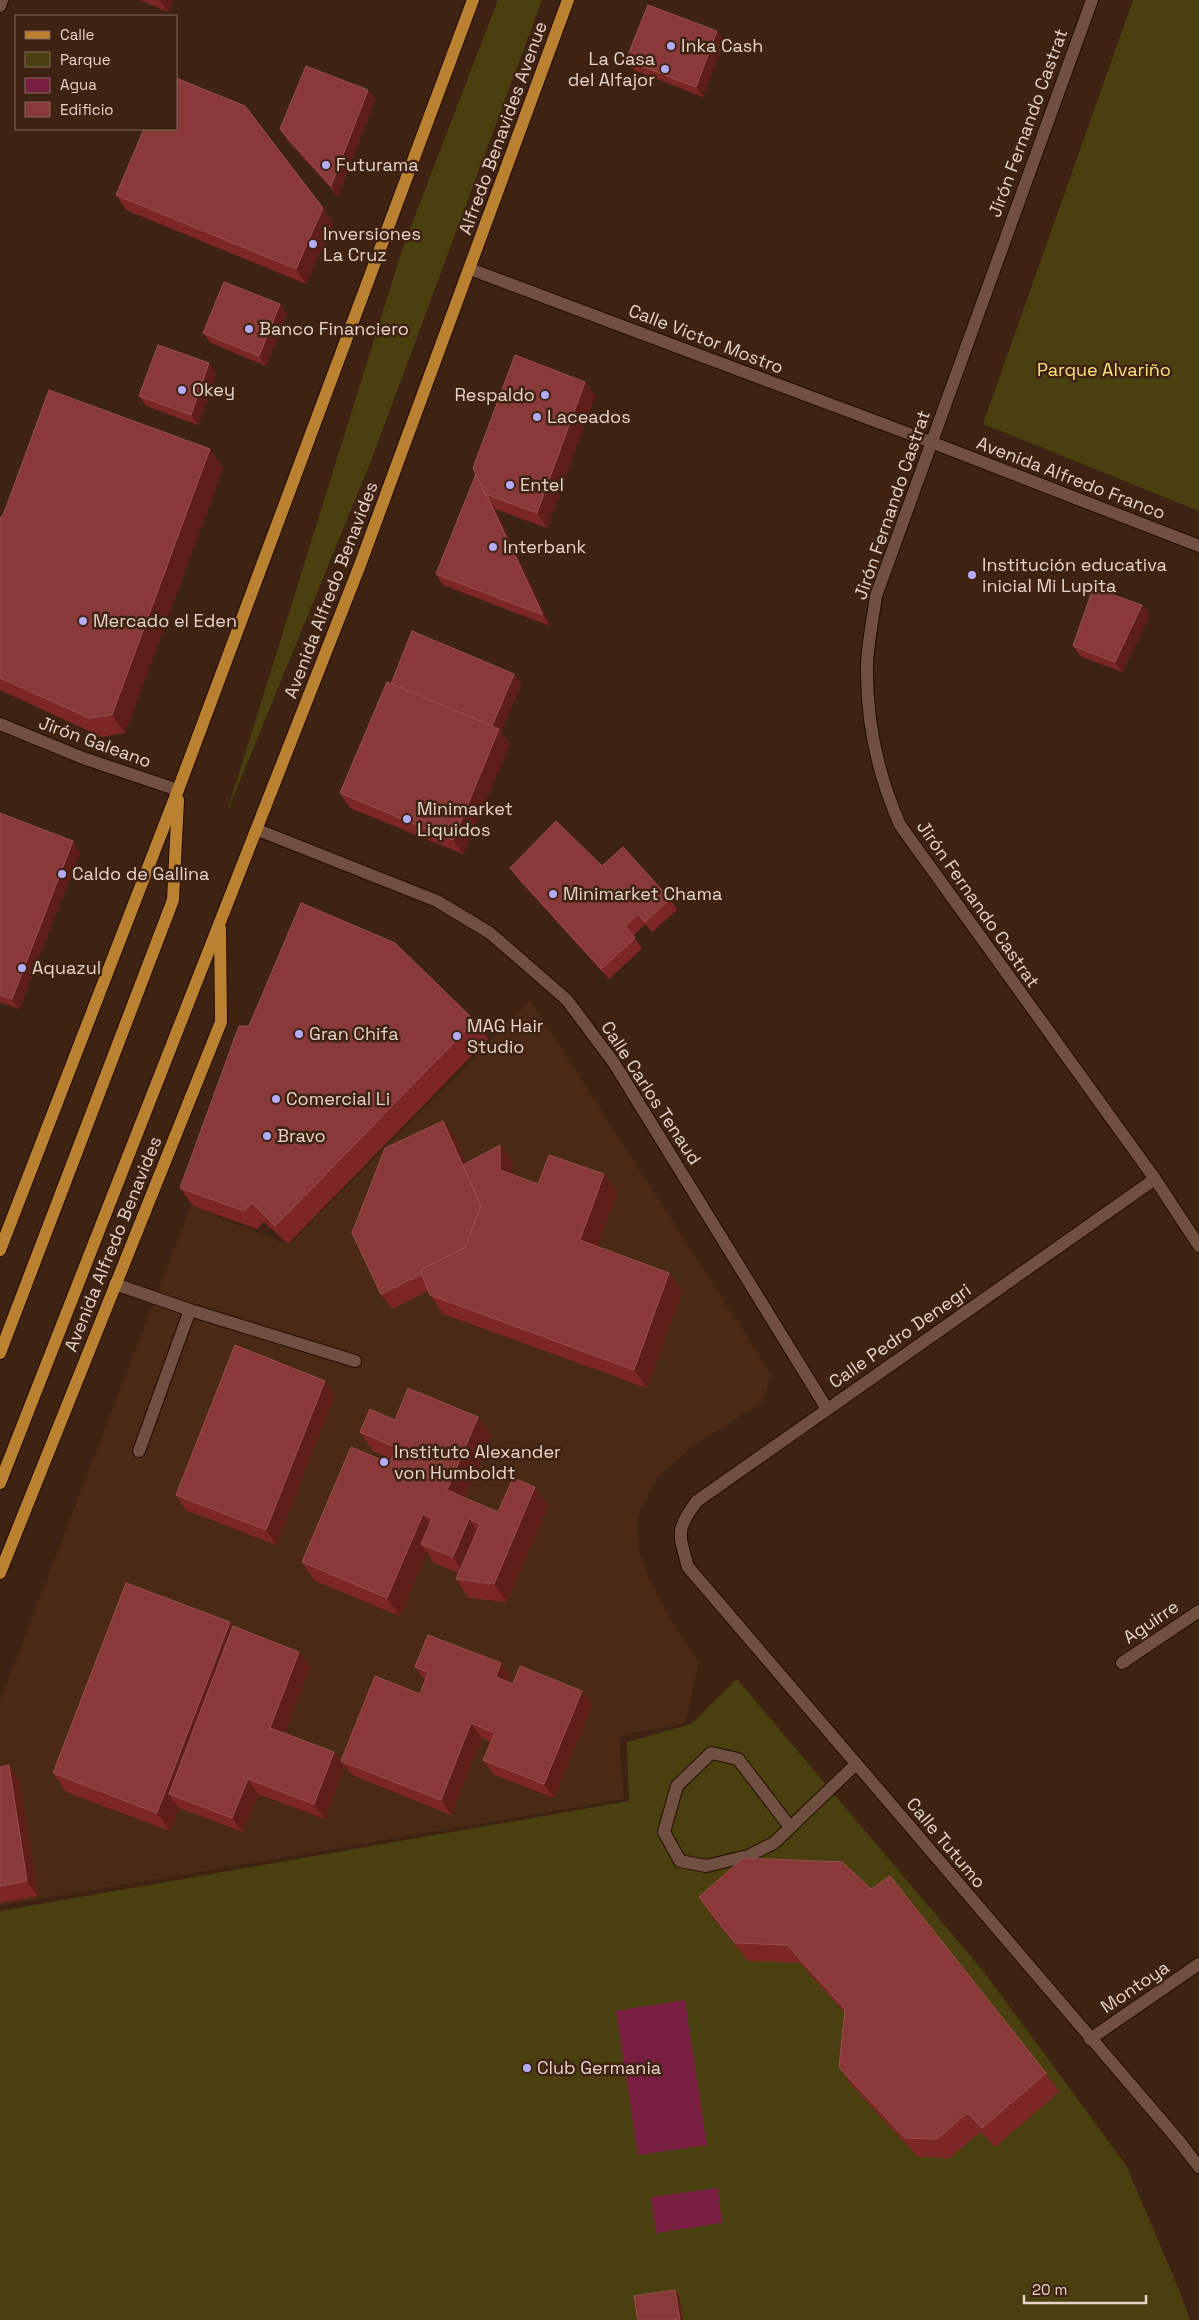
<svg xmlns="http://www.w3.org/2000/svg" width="1199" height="2320" font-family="'Space Grotesk',sans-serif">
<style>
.built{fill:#4a2915}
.green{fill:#493f0f}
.water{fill:#771e41}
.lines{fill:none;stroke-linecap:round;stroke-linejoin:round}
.minor-casing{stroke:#240b00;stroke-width:14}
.major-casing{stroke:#240b00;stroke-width:14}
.minor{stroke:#705141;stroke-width:12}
.major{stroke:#ba8130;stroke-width:12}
.wall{fill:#7d2626}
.shaded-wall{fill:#5f1d17}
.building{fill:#883938;stroke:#97514f}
.poi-dot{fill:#b5acf8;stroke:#3e2313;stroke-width:2}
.labels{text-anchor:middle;stroke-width:5;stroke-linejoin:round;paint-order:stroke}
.poi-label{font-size:18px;fill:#e6d3ca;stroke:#3e2313;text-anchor:start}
.street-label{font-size:18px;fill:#e6d3ca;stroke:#3e2313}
.park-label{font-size:18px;fill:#fae47d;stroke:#3e2313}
</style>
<rect width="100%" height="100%" fill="#3e2313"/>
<path class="built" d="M530 1000 771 1374 763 1402 693 1446 657 1478 637 1518 639 1552 648 1576 672 1623 699 1661 685 1723 619 1736 624 1799 0 1906V1701L191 1206 289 1245Z"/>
<g class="green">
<path d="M498 0H542L371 461 226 815 403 247Z"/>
<path d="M1133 0H1199V511L983 424Z"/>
<path d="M737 1679 984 1972 1126 2165 1180 2292 1190 2320H0V1911L629 1801 627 1742 691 1724Z"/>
</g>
<g class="water">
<path d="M685 2000 707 2145 638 2155 616 2011Z"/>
<path d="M718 2188 722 2223 656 2233 651 2197Z"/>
</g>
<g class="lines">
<defs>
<g id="minor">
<path d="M1092 0 876 596C873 618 868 642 867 664 866 719 878 775 900 825L1155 1179 1199 1246"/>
<path d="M0 6 2 0"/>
<path d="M470 269 931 442 1199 546"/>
<path d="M0 724 83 758 178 790"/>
<path d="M258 830 437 901 490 933 567 1000 614 1063 827 1409"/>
<path d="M1155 1179 697 1501C675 1530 679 1534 688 1567L1179 2141 1199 2167"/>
<path d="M115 1284 190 1310 355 1361"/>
<path d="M139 1451 190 1310"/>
<path d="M1122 1663 1199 1611"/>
<path d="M790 1827 738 1759 711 1753 677 1786 664 1832 680 1861 706 1866 748 1856 774 1843 856 1764"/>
<path d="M1090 2039 1199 1964"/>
</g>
<g id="major">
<path d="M0 1250 178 790 473 0"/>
<path d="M0 1353 173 900 178 800"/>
<path d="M0 1483 360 565 568 0"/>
<path d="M0 1573 221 1022 220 928"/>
</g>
</defs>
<use href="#minor" class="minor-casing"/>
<use href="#major" class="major-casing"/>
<use href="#minor" class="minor"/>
<use href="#major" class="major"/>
</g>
<g class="wall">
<path d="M140 0H173L168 12Z"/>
<path d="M717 31 724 41 703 97 634 70 626 60Z"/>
<path d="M368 90 375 100 338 196 287 140 280 129Z"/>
<path d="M116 195 323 208 333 222 306 284 126 210Z"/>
<path d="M287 314 266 366 211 343 203 333Z"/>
<path d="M216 374 198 425 146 406 139 396Z"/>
<path d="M585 382 595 396 547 528 495 509 550 626 443 585 436 574 476 474Z"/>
<path d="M223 468 125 733 102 737 0 690V518Z"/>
<path d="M1142 605 1150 615 1122 672 1080 656 1073 646Z"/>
<path d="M514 674 521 684 501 732 510 744 463 854 350 808 340 793Z"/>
<path d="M0 813 80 852 19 1009 0 1002Z"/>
<path d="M602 866 670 899 677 910 652 932 645 924 633 936 642 948 609 979 517 878 510 868Z"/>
<path d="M475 1021 488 1039 288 1244 264 1222 257 1229 193 1206 180 1188Z"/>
<path d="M454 1136 466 1163H513V1175L538 1184 617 1193 597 1246 682 1291 647 1388 443 1314 430 1295 428 1291 392 1309 381 1294Z"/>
<path d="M335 1395 276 1545 186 1510 176 1495Z"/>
<path d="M478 1417 491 1436 464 1498 498 1512 548 1506 507 1602 469 1598 456 1579 459 1573 434 1563 427 1552 400 1616 315 1581 302 1562 389 1463 392 1459 373 1451 360 1432 395 1420Z"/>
<path d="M230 1622 233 1626 310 1667 284 1734 334 1752 344 1767 325 1819 258 1794 243 1832 179 1808 170 1831 66 1792 53 1773Z"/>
<path d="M415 1667 511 1678 509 1682 592 1705 554 1798 494 1775 483 1760 491 1742 482 1738 451 1815 352 1775 341 1761 420 1694 425 1681Z"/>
<path d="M9 1765 19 1780 38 1896 0 1903V1767Z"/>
<path d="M699 1897 1046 2073 1059 2092 995 2147 980 2132 950 2158 918 2157 852 2086 839 2067 845 2013 800 1963 748 1961 712 1916Z"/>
</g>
<g class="shaded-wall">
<path d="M159 0H173L168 12Z"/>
<path d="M717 31 724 41 703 97 696 87Z"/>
<path d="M368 90 375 100 338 196 331 186Z"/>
<path d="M323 208 333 222 306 284 296 269Z"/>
<path d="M280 304 287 314 266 366 259 356Z"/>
<path d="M209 363 216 374 198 425 191 415Z"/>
<path d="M585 382 595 396 547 528 537 513Z"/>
<path d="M210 449 223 468 125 733 112 715Z"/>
<path d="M488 498 495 509 550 626 543 615Z"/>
<path d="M1142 605 1150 615 1122 672 1115 662Z"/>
<path d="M514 674 521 684 501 732 510 744 463 854 453 840 491 729Z"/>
<path d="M73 841 80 852 19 1009 12 999Z"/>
<path d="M443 1121 454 1136 494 1224 478 1267Z"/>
<path d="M500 1145 513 1163V1189L500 1170Z"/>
<path d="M604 1174 617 1193 593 1258 580 1240Z"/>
<path d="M669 1273 682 1291 647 1388 634 1370Z"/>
<path d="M325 1381 335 1395 276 1545 266 1530Z"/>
<path d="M478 1417 491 1436 460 1509 447 1490Z"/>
<path d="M535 1487 548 1506 507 1602 494 1584Z"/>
<path d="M423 1514 436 1533 421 1544 427 1552 400 1616 387 1598Z"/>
<path d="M469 1519 482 1538 466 1576 453 1557Z"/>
<path d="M230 1622 243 1641 169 1794 179 1808 170 1831 157 1813Z"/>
<path d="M299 1652 310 1667 281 1743 270 1728Z"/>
<path d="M501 1663 511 1678 506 1692 496 1677Z"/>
<path d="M582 1691 592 1705 554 1798 544 1784Z"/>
<path d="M471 1723 482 1738 451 1815 441 1800Z"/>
<path d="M334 1752 344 1767 325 1819 314 1804Z"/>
<path d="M9 1765 19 1780 38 1896 27 1881Z"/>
<path d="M248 1779 258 1794 243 1832 232 1818Z"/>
<path d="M675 2290 679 2295 683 2320H680Z"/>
</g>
<g class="building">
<path d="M648 5 717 31 696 87 626 60Z"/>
<path d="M306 66 368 90 331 186 280 129Z"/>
<path d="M176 78 245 106 323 208 296 269 116 195 144 129H176Z"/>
<path d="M224 282 280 304 259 356 203 333Z"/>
<path d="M158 345 209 363 191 415 139 396Z"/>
<path d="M515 355 585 382 537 513 485 494 473 468Z"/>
<path d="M49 390 210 449 112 715 89 718 0 678V518L4 513Z"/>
<path d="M476 474 485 494 488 498 543 615 436 574Z"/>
<path d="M1093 588 1142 605 1115 662 1073 646Z"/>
<path d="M412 631 514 674 492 726 391 684Z"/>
<path d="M387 682 499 729 453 840 340 793Z"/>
<path d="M0 813 73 841 12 999 0 995Z"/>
<path d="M556 821 602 866 623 847 670 899 645 922 638 914 625 926 635 938 601 969 510 868Z"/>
<path d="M301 903 395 943 475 1021 275 1226 252 1203 244 1211 180 1188 239 1026H249Z"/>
<path d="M443 1121 481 1206 465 1248 420 1270 422 1274 381 1294 352 1233 385 1148Z"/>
<path d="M500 1145V1170L538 1184 549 1155 604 1174 580 1240 669 1273 634 1370 430 1295 420 1270 465 1248 481 1206 463 1165Z"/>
<path d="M235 1345 325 1381 266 1530 176 1495Z"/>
<path d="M408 1388 478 1417 447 1490 498 1512 513 1478 535 1487 494 1584 456 1579 480 1524 469 1519 453 1557 421 1544 432 1519 423 1514 387 1598 302 1562 351 1447 389 1463 397 1448 360 1432 370 1409 395 1420Z"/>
<path d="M126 1583 230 1622 157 1813 53 1773Z"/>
<path d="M233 1626 299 1652 270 1728 334 1752 314 1804 248 1779 232 1818 169 1794Z"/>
<path d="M428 1635 501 1663 496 1677 513 1684 520 1666 582 1691 544 1784 483 1760 495 1733 471 1723 441 1800 341 1761 375 1676 420 1694 428 1672 415 1667Z"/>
<path d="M9 1765 27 1881 0 1886V1767Z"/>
<path d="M743 1858 842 1862 871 1889 890 1876 1046 2073 982 2128 967 2113 937 2139 905 2138 839 2067 845 2009 787 1945 735 1943 699 1897Z"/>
<path d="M675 2290 680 2320H638L634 2296Z"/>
</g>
<g class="poi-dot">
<circle cx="671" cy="46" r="5"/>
<circle cx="665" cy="69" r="5"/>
<circle cx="326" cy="165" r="5"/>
<circle cx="313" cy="244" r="5"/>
<circle cx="249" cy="329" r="5"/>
<circle cx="182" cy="390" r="5"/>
<circle cx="545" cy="395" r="5"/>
<circle cx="537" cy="417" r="5"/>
<circle cx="510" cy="485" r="5"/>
<circle cx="493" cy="547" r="5"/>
<circle cx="972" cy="575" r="5"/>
<circle cx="83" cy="621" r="5"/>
<circle cx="407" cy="819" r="5"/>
<circle cx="62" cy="874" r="5"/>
<circle cx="553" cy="894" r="5"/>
<circle cx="22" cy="968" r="5"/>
<circle cx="299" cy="1034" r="5"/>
<circle cx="457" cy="1036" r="5"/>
<circle cx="276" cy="1099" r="5"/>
<circle cx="267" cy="1136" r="5"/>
<circle cx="384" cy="1462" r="5"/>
<circle cx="527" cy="2068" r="5"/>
</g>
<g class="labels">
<g class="poi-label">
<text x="681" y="52">Inka Cash</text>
<text x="655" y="65" text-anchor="end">La Casa<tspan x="655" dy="21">del Alfajor</tspan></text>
<text x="336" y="171">Futurama</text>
<text x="323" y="240">Inversiones<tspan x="323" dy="21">La Cruz</tspan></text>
<text x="259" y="335">Banco Financiero</text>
<text x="192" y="396">Okey</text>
<text x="535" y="401" text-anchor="end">Respaldo</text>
<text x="547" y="423">Laceados</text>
<text x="520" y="491">Entel</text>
<text x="503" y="553">Interbank</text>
<text x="982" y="571">Institución educativa<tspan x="982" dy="21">inicial Mi Lupita</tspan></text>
<text x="93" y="627">Mercado el Eden</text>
<text x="417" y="815">Minimarket<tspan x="417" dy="21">Liquidos</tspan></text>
<text x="72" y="880">Caldo de Gallina</text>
<text x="563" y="900">Minimarket Chama</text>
<text x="32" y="974">Aquazul</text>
<text x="467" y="1032">MAG Hair<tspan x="467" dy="21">Studio</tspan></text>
<text x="309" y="1040">Gran Chifa</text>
<text x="286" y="1105">Comercial Li</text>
<text x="277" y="1142">Bravo</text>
<text x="394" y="1458">Instituto Alexander<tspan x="394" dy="21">von Humboldt</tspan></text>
<text x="537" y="2074">Club Germania</text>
</g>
<g class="street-label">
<text transform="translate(1028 123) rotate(-70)" y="6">Jirón Fernando Castrat</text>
<text transform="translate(503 128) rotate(-70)" y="6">Alfredo Benavides Avenue</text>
<text transform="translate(706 339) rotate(21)" y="6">Calle Victor Mostro</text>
<text transform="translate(1071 478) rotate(21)" y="6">Avenida Alfredo Franco</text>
<text transform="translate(892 505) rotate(-71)" y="6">Jirón Fernando Castrat</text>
<text transform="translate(331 590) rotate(-69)" y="6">Avenida Alfredo Benavides</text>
<text transform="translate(95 742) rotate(20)" y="6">Jirón Galeano</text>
<text transform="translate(978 904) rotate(55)" y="6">Jirón Fernando Castrat</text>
<text transform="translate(651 1093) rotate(57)" y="6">Calle Carlos Tenaud</text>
<text transform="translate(113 1244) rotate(-68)" y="6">Avenida Alfredo Benavides</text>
<text transform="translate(900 1336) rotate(-35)" y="6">Calle Pedro Denegri</text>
<text transform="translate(1151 1622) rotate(-34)" y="6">Aguirre</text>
<text transform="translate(946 1843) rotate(50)" y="6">Calle Tutumo</text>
<text transform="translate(1135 1987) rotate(-34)" y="6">Montoya</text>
</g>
<g class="park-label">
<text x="1104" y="376">Parque Alvariño</text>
</g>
</g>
<rect x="15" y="15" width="162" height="115" fill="#3e2313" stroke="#81695c"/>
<rect x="25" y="31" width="25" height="8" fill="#ba8130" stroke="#81695c"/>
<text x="60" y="40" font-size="15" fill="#e6d3ca">Calle</text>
<rect x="25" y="52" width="25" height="15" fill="#493f0f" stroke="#81695c"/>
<text x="60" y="65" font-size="15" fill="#e6d3ca">Parque</text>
<rect x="25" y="78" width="25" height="15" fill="#771e41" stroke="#81695c"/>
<text x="60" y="90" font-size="15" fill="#e6d3ca">Agua</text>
<rect x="25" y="102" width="25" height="15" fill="#883938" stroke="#81695c"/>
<text x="60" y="115" font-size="15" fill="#e6d3ca">Edificio</text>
<path d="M1024 2295v8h122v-8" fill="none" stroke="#e6d3ca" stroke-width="2.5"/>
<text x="1032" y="2295" font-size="15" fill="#e6d3ca" stroke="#3e2313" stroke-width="4" paint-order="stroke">20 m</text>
</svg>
